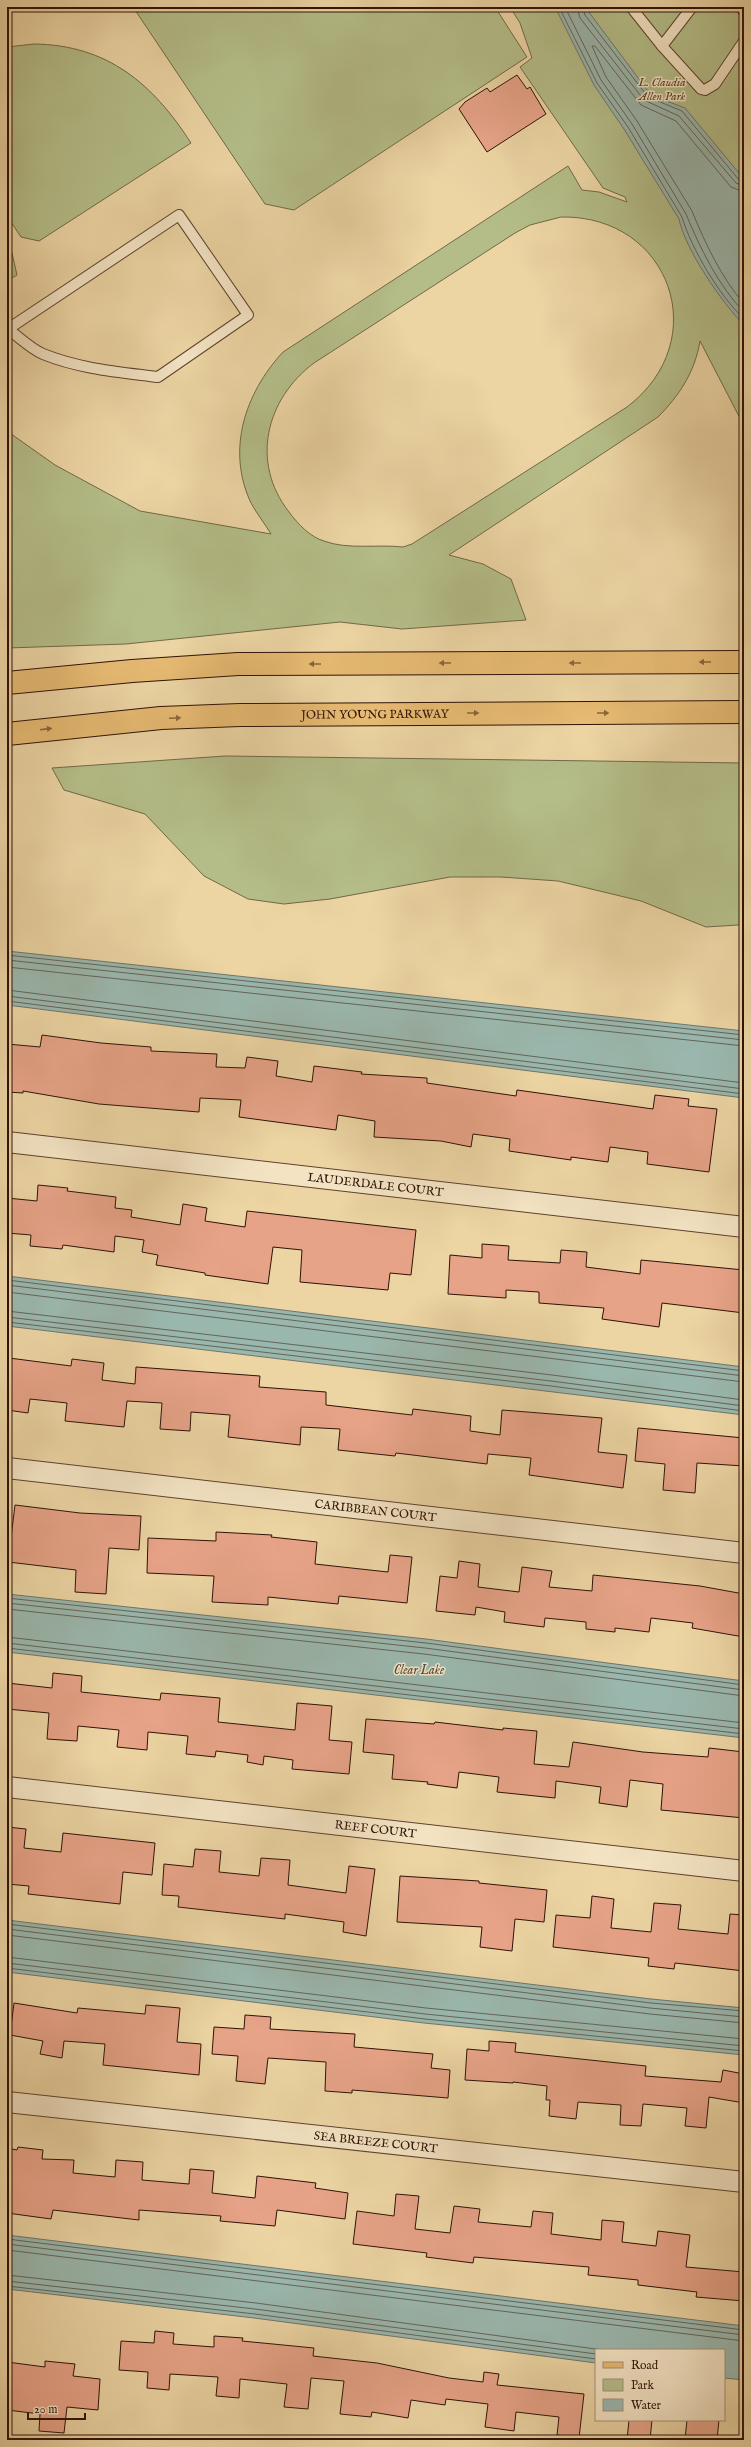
<svg xmlns="http://www.w3.org/2000/svg" width="751" height="2447" font-family="'IM FELL English',serif">
<style>
.green{fill:#b4bd88;stroke:#726848;fill-rule:evenodd}
.water{fill:#9ab7ad;stroke:#6f756b}
.lines{fill:none;stroke-linecap:round;stroke-linejoin:round}
.shore{stroke:#64645a;stroke-width:1}
.building{fill:#e7a388;stroke:#2f1207}
.lane-casing{stroke:#5e422e;stroke-width:12}
.street-casing{stroke:#5e422e;stroke-width:22}
.primary-casing{stroke:#2f1207;stroke-width:24}
.lane{stroke:#f3e3c3;stroke-width:10}
.street{stroke:#f3e3c3;stroke-width:20}
.primary{stroke:#e6ba72;stroke-width:22}
.oneway{fill:#8a663c}
.labels{text-anchor:middle;stroke-width:3;stroke-linejoin:round;paint-order:stroke}
.park-label{font-size:12px;font-style:italic;fill:#57452e;stroke:#f3e3c3}
.street-label{font-size:12px;fill:#2f1207;stroke:#f3e3c3}
.water-label{font-size:13px;font-style:italic;fill:#544c41;stroke:#f3e3c3}
</style>
<rect width="100%" height="100%" fill="#ecd4a3"/>
<filter id="stains"><feTurbulence type="fractalNoise" baseFrequency=".005" numOctaves="4"/><feColorMatrix values="0 0 0 0 .2 0 0 0 0 .09 0 0 0 0 .02 0 0 0 .5 -.17"/></filter>
<radialGradient id="worn" r=".72"><stop offset=".6" stop-color="#630" stop-opacity="0"/><stop offset="1" stop-color="#630" stop-opacity=".3"/></radialGradient>
<g class="green">
<path d="M133 7H495L527 57 294 210 265 204Z"/>
<path d="M510 7H744V426L700 341C695 372 679 396 658 417L449 555 483 564 511 579 526 620 402 629 340 622 126 644 7 648V431L55 465 140 511 271 534C265 524 257 514 251 503 226 450 245 393 283 352L568 166 582 190 599 192 627 202 625 197 603 188 520 67 532 58 520 23ZM561 217C670 215 715 340 627 407L412 544 403 547C377 544 348 550 324 541 310 537 298 524 289 512 250 462 266 399 314 363L515 233 530 225Z"/>
<path d="M34 44C108 45 153 84 191 143L39 241 21 237 7 216V47Z"/>
<path d="M7 245 12 253 17 275 7 281Z"/>
<path d="M225 756 744 763V922L738 925 706 927 641 901 558 881 501 877H450L330 899 284 904 248 899 204 876 145 814 64 790 52 768Z"/>
</g>
<g class="water">
<path d="M555 7H585L651 95 685 108 744 179V325C722 303 685 249 679 219L624 129 594 85Z"/>
<path d="M7 951 744 1031V1098L7 1005Z"/>
<path d="M7 1276 744 1367V1415L7 1326Z"/>
<path d="M7 1594 426 1639 744 1681V1738L7 1652Z"/>
<path d="M7 1920 651 1999 744 2008V2055L424 2023 7 1972Z"/>
<path d="M7 2235 744 2326V2380L724 2378V2350H596V2363L254 2318 7 2289Z"/>
</g>
<g class="lines">
<g class="shore">
<path d="M559 7 597 83 628 127 682 217C692 250 719 295 744 319"/>
<path d="M565 7 601 80 632 124 686 214C699 246 719 287 744 312"/>
<path d="M577 7 580 18 644 100 679 116 736 183 744 186"/>
<path d="M582 7 585 15 648 97 682 111 739 180 744 181"/>
<path d="M744 192 731 187 676 121 641 105 595 46H592L606 77 637 121 692 211C705 243 721 277 744 304"/>
<path d="M7 955 744 1035"/>
<path d="M7 960 744 1040"/>
<path d="M7 967 744 1046"/>
<path d="M7 990 744 1083"/>
<path d="M7 996 744 1089"/>
<path d="M7 1001 744 1094"/>
<path d="M7 1280 744 1371"/>
<path d="M7 1285 744 1376"/>
<path d="M7 1292 744 1382"/>
<path d="M7 1311 552 1375 744 1400"/>
<path d="M7 1317 551 1381 744 1406"/>
<path d="M7 1322 551 1386 744 1411"/>
<path d="M7 1598 426 1643 744 1685"/>
<path d="M7 1603 425 1648 744 1690"/>
<path d="M7 1609 424 1654 744 1696"/>
<path d="M7 1637 744 1723"/>
<path d="M7 1643 744 1729"/>
<path d="M7 1648 744 1734"/>
<path d="M7 1924 651 2003 744 2011"/>
<path d="M7 1929 650 2008 744 2017"/>
<path d="M7 1935 650 2014 744 2023"/>
<path d="M7 1957 426 2008 744 2039"/>
<path d="M7 1963 425 2014 744 2046"/>
<path d="M7 1968 425 2019 744 2051"/>
<path d="M7 2239 744 2330"/>
<path d="M7 2244 744 2335"/>
<path d="M7 2250 744 2341"/>
<path d="M7 2275 256 2303 603 2350"/>
<path d="M7 2281 255 2309 596 2354"/>
<path d="M7 2286 255 2314 596 2359"/>
</g>
</g>
<g class="building">
<path d="M517 75 527 89 530 87 546 114 487 152 459 109 465 102 487 88 490 92Z"/>
<path d="M42 1035 101 1043 151 1047V1051L217 1054 216 1067 245 1068 247 1057 278 1061 276 1076 312 1082 314 1066 362 1072 361 1074 427 1078V1083L516 1096 517 1090 653 1109 655 1095 689 1099 688 1106 717 1109 709 1172 647 1164 648 1152 610 1147 608 1162 571 1157V1160L509 1151 510 1139 473 1134 471 1147 441 1141 374 1137 375 1121 338 1115 336 1130 239 1117 241 1100 200 1098 199 1112 99 1104 23 1091V1093L7 1092V1044L40 1047Z"/>
<path d="M38 1185 68 1188 67 1191 116 1197 115 1208 132 1210 131 1217 180 1225 183 1204 207 1208 205 1221 245 1227 247 1211 416 1230 411 1275 390 1273 388 1290 300 1282 302 1250 273 1247 268 1284 205 1275V1273L156 1265 158 1255 142 1252 144 1240 115 1236 114 1252 63 1245 62 1249 30 1246 31 1235 7 1233V1198L37 1201Z"/>
<path d="M482 1244 509 1246 508 1260 560 1263 561 1250 587 1252 586 1267 640 1274 641 1260 744 1270V1313L662 1303 659 1327 602 1319 604 1308 539 1303V1292L506 1290V1298L448 1294 450 1255 482 1258Z"/>
<path d="M9 1358 71 1366 72 1359 104 1363 102 1380 135 1384 136 1367 260 1376 259 1387 326 1392V1405L412 1415 413 1409 471 1416 470 1431 500 1435 502 1410 602 1418 598 1452 627 1455 623 1488 529 1475 531 1458 488 1454 487 1464 396 1453 395 1456 338 1450 340 1429 301 1427 300 1445 228 1437 230 1415 191 1412 190 1431 160 1429 162 1403 127 1401 124 1427 65 1421 67 1403 30 1399 28 1413 7 1410Z"/>
<path d="M638 1428 744 1438V1466L697 1463 695 1493 663 1490 665 1464 635 1461Z"/>
<path d="M15 1505 80 1513 141 1516 139 1550 109 1548 106 1594 75 1592 76 1570 8 1562Z"/>
<path d="M216 1532 272 1535 271 1537 317 1542 315 1564 388 1572 390 1555 412 1557 407 1603 339 1596 338 1604 268 1597V1605L212 1602 214 1576 147 1573 148 1538 216 1541Z"/>
<path d="M459 1561 480 1564 478 1587 519 1592 522 1567 552 1571 549 1587 592 1591 593 1575 700 1586 744 1594V1637L692 1628 693 1623 651 1618 649 1632 615 1628V1632L586 1629V1622L545 1618 544 1627 504 1622 505 1612 476 1607 475 1615 436 1611 440 1576 457 1578Z"/>
<path d="M53 1673 82 1676 81 1692 160 1700 161 1693 220 1698 218 1722 295 1730 297 1703 332 1706 329 1740 352 1742 349 1774 292 1769 293 1760 264 1756 263 1765 247 1762 248 1755 216 1751 215 1757 186 1754 188 1736 148 1732 147 1750 117 1747 119 1730 78 1726 77 1741 47 1739 49 1713 7 1709V1683L52 1688Z"/>
<path d="M366 1719 434 1724 435 1722 503 1730V1728L537 1731 534 1764 569 1767 573 1742 643 1752 708 1757 709 1748 744 1752V1818L661 1810 663 1784 630 1780 627 1807 599 1803 601 1787 556 1781 555 1798 497 1792 499 1777 459 1772 457 1788 427 1784 428 1782 392 1779 394 1755 363 1752Z"/>
<path d="M7 1827 26 1829 24 1848 61 1852 63 1833 155 1843 152 1875 123 1872 120 1904 28 1894 29 1886 7 1884Z"/>
<path d="M195 1849 221 1851 219 1872 259 1876 261 1858 290 1860 288 1885 346 1893 349 1866 375 1869 366 1936 343 1932 344 1922 285 1914V1919L178 1907 179 1896 162 1895 164 1864 193 1867Z"/>
<path d="M400 1876 479 1881V1883L547 1890 544 1922 515 1919 512 1951 480 1947 482 1927 397 1922Z"/>
<path d="M592 1896 614 1899 611 1928 651 1932 654 1903 681 1905 678 1929 728 1934 730 1914 744 1915V1971L675 1963 674 1969 648 1966 649 1958 553 1947 556 1915 590 1918Z"/>
<path d="M14 2003 77 2013 78 2008 145 2014 146 2005 180 2008 177 2042 201 2044 199 2075 103 2065 105 2044 64 2041 62 2058 40 2054 43 2041 10 2035Z"/>
<path d="M245 2015 271 2017 270 2029 355 2034 354 2047 433 2054 431 2068 450 2070 448 2098 352 2090V2093L325 2091 326 2062 268 2058 265 2084 236 2081 238 2056 212 2054 214 2027 244 2029Z"/>
<path d="M489 2041 516 2043 515 2052 646 2066 645 2076 721 2082 723 2070 744 2074V2103L709 2097 706 2128 685 2126 687 2108 643 2104 641 2126 620 2125 621 2105 578 2102 576 2119 549 2116 550 2100H546L547 2086 513 2082V2083L465 2080 467 2049 489 2051Z"/>
<path d="M18 2147 43 2150 42 2159 74 2160 73 2173 115 2177 116 2160 143 2162 142 2180 189 2184 190 2169 214 2171 212 2193 255 2198 257 2176 316 2183 315 2188 348 2193 345 2219 277 2210 275 2226 220 2221 221 2216 139 2210V2220L53 2210 51 2219 7 2213V2148L17 2150Z"/>
<path d="M396 2194 419 2196 415 2229 450 2233 454 2206 480 2209 478 2222 531 2227 533 2211 553 2213 551 2234 601 2240 602 2220 624 2222 622 2242 656 2246 658 2231 690 2235 686 2267 744 2272V2301L696 2297 697 2292 638 2285V2280L588 2275 589 2267 474 2257 473 2263 426 2257 427 2253 353 2244 357 2211 394 2216Z"/>
<path d="M155 2331 174 2333 173 2344 214 2347V2336L243 2338 242 2341 314 2348 313 2356 377 2363 449 2378 483 2382 484 2372 499 2374 497 2385 584 2394 579 2438 557 2435 559 2417 516 2412 514 2431 485 2427 488 2404 446 2399 445 2405 411 2400 408 2418 372 2412 371 2417 340 2414 344 2381 311 2378 308 2409 284 2407 287 2384 240 2379 239 2398 216 2396 218 2377 170 2374 169 2390 147 2388 148 2372 119 2370 121 2341 154 2343Z"/>
<path d="M45 2361 75 2364 73 2376 100 2379 98 2410 67 2407 64 2433 39 2431 40 2414 7 2410V2362L45 2367Z"/>
<path d="M629 2420H652L650 2440H627Z"/>
<path d="M687 2420H719L717 2440 685 2439Z"/>
</g>
<g class="lines">
<defs>
<g id="lane">
<path d="M631 7 662 46 701 89 705 90 715 84 744 41"/>
<path d="M741 7 744 12"/>
<path d="M662 46 692 7"/>
<path d="M7 330 8 329 179 215 248 315 158 377C119 372 80 369 43 354 31 349 19 337 8 329"/>
</g>
<g id="street">
<path id="s1" d="M7 1142 744 1227"/>
<path id="s2" d="M7 1468 744 1553"/>
<path id="s3" d="M7 1787 744 1871"/>
<path id="s4" d="M7 2102 744 2182"/>
</g>
<g id="primary">
<path d="M7 683 132 671 238 664 744 662"/>
<path id="s5" d="M7 734 161 718 240 715 744 712"/>
</g>
</defs>
<use href="#lane" class="lane-casing"/>
<use href="#street" class="street-casing"/>
<use href="#primary" class="primary-casing"/>
<use href="#lane" class="lane"/>
<use href="#street" class="street"/>
<use href="#primary" class="primary"/>
</g>
<defs><path id="oneway-solid" d="M-6-.8H1V-3.2L6.5 0L1 3.2V.8H-6Z"/></defs>
<g class="oneway">
<use href="#oneway-solid" transform="translate(705 662) rotate(180)"/>
<use href="#oneway-solid" transform="translate(445 663) rotate(180)"/>
<use href="#oneway-solid" transform="translate(575 663) rotate(180)"/>
<use href="#oneway-solid" transform="translate(315 664) rotate(180)"/>
<use href="#oneway-solid" transform="translate(473 713)"/>
<use href="#oneway-solid" transform="translate(603 713)"/>
<use href="#oneway-solid" transform="translate(175 718) rotate(-2)"/>
<use href="#oneway-solid" transform="translate(46 729) rotate(-7)"/>
</g>
<g class="labels">
<g class="park-label">
<text x="662" y="86">L. Claudia<tspan x="662" dy="14">Allen Park</tspan></text>
</g>
<g class="street-label">
<text dy="4" stroke="none"><textPath href="#s5" startOffset="369">JOHN YOUNG PARKWAY</textPath></text>
<text dy="4" stroke="none"><textPath href="#s1" startOffset="371">LAUDERDALE COURT</textPath></text>
<text dy="4" stroke="none"><textPath href="#s2" startOffset="371">CARIBBEAN COURT</textPath></text>
<text dy="4" stroke="none"><textPath href="#s3" startOffset="371">REEF COURT</textPath></text>
<text dy="4" stroke="none"><textPath href="#s4" startOffset="371">SEA BREEZE COURT</textPath></text>
</g>
<g class="water-label">
<text x="419" y="1674">Clear Lake</text>
</g>
</g>
<rect width="751" height="2447" fill="none" stroke="#ecd4a3" stroke-width="24"/>
<rect x="8" y="8" width="735" height="2431" fill="none" stroke="#2f1207" stroke-width="2"/>
<rect x="12" y="12" width="727" height="2423" fill="none" stroke="#2f1207"/>
<rect x="595" y="2349" width="130" height="72" fill="#f3e3c3" stroke="#a58f78"/>
<rect x="603" y="2362" width="20" height="6" fill="#e6ba72" stroke="#a58f78"/>
<text x="631" y="2369" font-size="12" fill="#2f1207">Road</text>
<rect x="603" y="2379" width="20" height="12" fill="#b4bd88" stroke="#a58f78"/>
<text x="631" y="2389" font-size="12" fill="#2f1207">Park</text>
<rect x="603" y="2399" width="20" height="12" fill="#9ab7ad" stroke="#a58f78"/>
<text x="631" y="2409" font-size="12" fill="#2f1207">Water</text>
<path d="M28 2413v6h57v-6" fill="none" stroke="#2f1207" stroke-width="2"/>
<text x="34" y="2413" font-size="12" fill="#2f1207" stroke="#f3e3c3" stroke-width="3" paint-order="stroke">20 m</text>
<rect width="100%" height="100%" filter="url(#stains)"/>
<rect width="100%" height="100%" fill="url(#worn)"/>
</svg>
